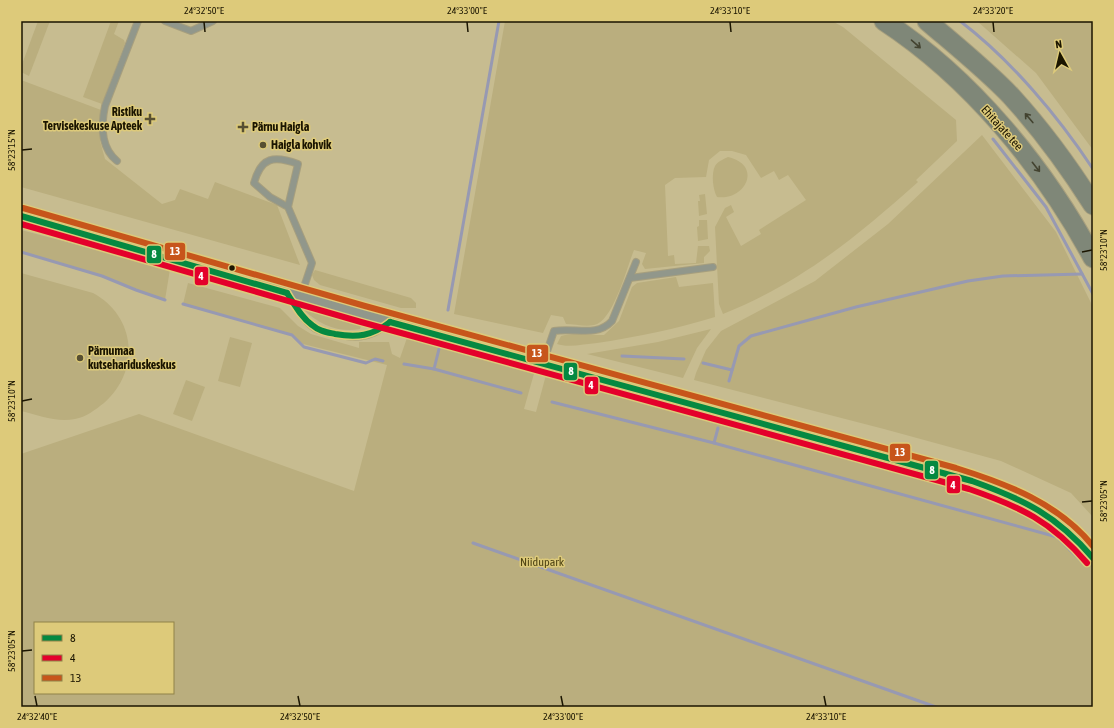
<svg xmlns="http://www.w3.org/2000/svg" width="1114" height="728" font-family="'Asap Condensed',sans-serif">
<style>
.green{fill:#baae7e;fill-rule:evenodd}
.lines{fill:none;stroke-linecap:round;stroke-linejoin:round}
.stream{stroke:#9799b2;stroke-width:3}
.service-casing{stroke:#a79f7e;stroke-width:8}
.tertiary-casing{stroke:#a79f7e;stroke-width:17}
.trunk-casing{stroke:#a79f7e;stroke-width:21}
.service{stroke:#91978b;stroke-width:6}
.tertiary{stroke:#91978b;stroke-width:15}
.trunk{stroke:#7f8778;stroke-width:19}
.bus-1-casing{stroke:#ddca7a;stroke-width:9}
.bus-2-casing{stroke:#ddca7a;stroke-width:9}
.bus-3-casing{stroke:#ddca7a;stroke-width:9}
.bus-1{stroke:#058941;stroke-width:6}
.bus-2{stroke:#e4002b;stroke-width:6}
.bus-3{stroke:#c7551b;stroke-width:6}
.oneway{stroke:#434330}
.ticks{fill:none;stroke:#1b1500;stroke-width:1.5}
.poi-dot{fill:#574f32;stroke:#ddca7a;stroke-width:1.5}
.bus-dot{fill:#1b1500;stroke:#ddca7a;stroke-width:1.5}
.labels{text-anchor:middle;stroke-width:3;stroke-linejoin:round;paint-order:stroke}
.poi-label{font-size:12px;font-weight:bold;fill:#1b1500;stroke:#ddca7a;text-anchor:start}
.street-label{font-size:12px;fill:#1b1500;stroke:#ddca7a}
.park-label{font-size:12px;fill:#4f4414;stroke:#ddca7a}
.line-badge{stroke:#ddca7a;stroke-width:1.5}
.badge-label{font-size:11px;text-anchor:middle;font-weight:bold;fill:#fff}
.neatline{fill:none;stroke:#1b1500;stroke-width:1.5}
.ticks-label{font-size:10px;text-anchor:middle;fill:#1b1500}
</style>
<rect width="100%" height="100%" fill="#c7bc90"/>
<g class="green">
<path d="M38 21H50L29 76 21 72V67Z"/>
<path d="M111 21H119L114 34 124 40 125 43 102 104 83 97Z"/>
<path d="M505 21H832L843 27 956 120 957 141 916 180 918 182C855 238 802 282 723 314L719 304 715 227 725 208 731 205 734 212 726 217 741 246 761 234 759 230 806 200 788 175 779 180 774 171 761 178 746 155 732 151H720L709 160 706 177 675 178 665 185 668 256 674 255 675 264 696 263 698 246H709L710 251 704 257V263L645 269 642 264 646 253 634 250C627 267 613 322 594 325 585 327 574 324 566 324L563 317 551 315 543 333 454 314Z"/>
<path d="M977 21H1093V150L1036 73Z"/>
<path d="M21 80 101 110 100 141 105 159 162 204 175 200 180 189 208 199 215 182 277 205 300 265 21 187Z"/>
<path d="M982 135 1056 232 1093 307V517L1071 493 1001 461 884 429 694 380 696 373 706 350 721 331 815 281 888 224Z"/>
<path d="M728 157C763 165 746 201 717 197 713 190 711 174 715 166 718 161 724 159 728 157Z"/>
<path d="M705 194 707 214 699 216 698 201H700L699 195Z"/>
<path d="M699 220H707L708 239 698 241 697 227 699 226Z"/>
<path d="M21 230 170 269 165 300 136 290 102 276 21 252Z"/>
<path d="M315 270 411 298 416 303V308H401L320 285 314 280 312 275Z"/>
<path d="M21 273 93 293C136 316 141 371 104 403 95 410 86 417 75 419 57 423 38 415 21 411Z"/>
<path d="M676 277 679 287 713 283 715 317C676 329 637 337 597 343 585 344 568 348 557 344L561 336C575 332 590 335 604 335L619 321 632 287 637 283Z"/>
<path d="M188 283 280 308 298 326 311 334 359 348V342H389L392 354 400 358 408 335 535 370 524 409 536 412 546 375 1007 499C1036 517 1072 539 1093 566V707H21V454L139 414 354 491 387 365 303 344 292 335 283 332 183 304ZM35 623H173V693H35Z"/>
<path d="M306 307 362 323 360 329C340 333 319 325 304 310Z"/>
<path d="M711 329 697 348 683 378 587 354 658 342Z"/>
<path d="M230 337 252 343 240 387 218 381Z"/>
<path d="M186 380 205 387 192 421 173 414Z"/>
</g>
<g class="lines">
<g class="stream">
<path d="M960 21C1011 60 1058 116 1093 169"/>
<path d="M993 139 1046 207 1093 294"/>
<path d="M21 252 102 276 136 290 165 300"/>
<path d="M183 304 292 335 304 347 366 363 375 359 383 361"/>
<path d="M448 310 499 21"/>
<path d="M622 356 684 359"/>
<path d="M703 363 732 370"/>
<path d="M404 364 434 369 521 393"/>
<path d="M434 369 439 349"/>
<path d="M729 381 739 346 751 336 856 307 968 281 1003 276 1082 274"/>
<path d="M552 402 714 443 1057 537 1085 565"/>
<path d="M714 443 718 428"/>
<path d="M473 543 936 707"/>
</g>
<defs>
<g id="service">
<path d="M165 21 191 31 213 21"/>
<path d="M117 161C101 148 101 125 105 106L138 21"/>
<path d="M288 207 270 197 254 183C261 157 274 155 298 164L288 207 312 263 301 296"/>
<path d="M630 278 713 267"/>
<path d="M289 296C297 307 304 322 316 329 320 331 327 332 331 333 354 339 370 339 389 323"/>
<path d="M543 363 554 331C575 327 596 338 612 321L636 262"/>
</g>
<path id="tertiary" d="M21 216C324 305 630 388 935 470 984 485 1034 499 1073 535 1080 542 1086 550 1093 558"/>
<g id="trunk">
<path d="M884 21C971 78 1044 167 1093 258"/>
<path d="M927 21C955 45 985 69 1011 96 1042 130 1069 167 1093 205"/>
</g>
</defs>
<use href="#service" class="service-casing"/>
<use href="#tertiary" class="tertiary-casing"/>
<use href="#trunk" class="trunk-casing"/>
<use href="#service" class="service"/>
<use href="#tertiary" class="tertiary"/>
<use href="#trunk" class="trunk"/>
<defs>
<g id="bus-1">
<path d="M21 216 287 293"/>
<path d="M287 293C294 304 301 317 312 325 319 331 326 332 335 334 357 338 372 336 390 322"/>
<path d="M390 322 972 481C1025 500 1056 515 1093 558"/>
</g>
<path id="bus-2" d="M21 224 361 322 969 489C1021 507 1051 521 1087 563"/>
<path id="bus-3" d="M23 208 365 306 956 468C1007 484 1058 503 1093 546"/>
</defs>
<use href="#bus-1" class="bus-1-casing"/>
<use href="#bus-2" class="bus-2-casing"/>
<use href="#bus-3" class="bus-3-casing"/>
<use href="#bus-1" class="bus-1"/>
<use href="#bus-2" class="bus-2"/>
<use href="#bus-3" class="bus-3"/>
</g>
<defs><path id="oneway-shaft" d="M-6 0H5M1.5-3L5.5 0L1.5 3" fill="none" stroke-width="1.6" stroke-linecap="round" stroke-linejoin="round"/></defs>
<g class="oneway">
<use href="#oneway-shaft" transform="translate(916 44) rotate(41)"/>
<use href="#oneway-shaft" transform="translate(1029 118) rotate(-130)"/>
<use href="#oneway-shaft" transform="translate(1036 167) rotate(52)"/>
</g>
<path class="ticks" d="M204 22 205 32M467 22 468 32M730 22 731 32M993 22 994 32M22 150 32 149M1082 252 1092 250M22 401 32 399M1082 502 1092 501M22 651 32 650M35 696 37 706M298 696 300 706M561 696 563 706M824 696 826 706"/>
<g class="poi-dot">
<path d="M148 113h4v4h4v4h-4v4h-4v-4h-4v-4h4z"/>
<path d="M241 121h4v4h4v4h-4v4h-4v-4h-4v-4h4z"/>
<circle cx="263" cy="145" r="4"/>
<circle cx="80" cy="358" r="4"/>
</g>
<circle class="bus-dot" cx="232" cy="268" r="3.5"/>
<g class="labels">
<g class="poi-label">
<text x="142" y="116" text-anchor="end">Ristiku<tspan x="142" dy="14">Tervisekeskuse Apteek</tspan></text>
<text x="252" y="131">Pärnu Haigla</text>
<text x="271" y="149">Haigla kohvik</text>
<text x="88" y="355">Pärnumaa<tspan x="88" dy="14">kutsehariduskeskus</tspan></text>
</g>
<g class="street-label">
<text transform="translate(1002 128) rotate(48)" y="4">Ehitajate tee</text>
</g>
<g class="park-label">
<text x="542" y="566">Niidupark</text>
</g>
</g>
<g class="line-badge">
<rect x="164" y="242" width="22" height="19" rx="4" fill="#c7551b"/>
<rect x="146" y="245" width="16" height="19" rx="4" fill="#058941"/>
<rect x="194" y="266" width="15" height="20" rx="4" fill="#e4002b"/>
<rect x="526" y="344" width="23" height="19" rx="4" fill="#c7551b"/>
<rect x="563" y="362" width="15" height="19" rx="4" fill="#058941"/>
<rect x="584" y="376" width="15" height="19" rx="4" fill="#e4002b"/>
<rect x="889" y="443" width="22" height="19" rx="4" fill="#c7551b"/>
<rect x="924" y="460" width="15" height="20" rx="4" fill="#058941"/>
<rect x="946" y="475" width="15" height="19" rx="4" fill="#e4002b"/>
</g>
<g class="badge-label">
<text x="175" y="255">13</text>
<text x="154" y="258">8</text>
<text x="201" y="280">4</text>
<text x="537" y="357">13</text>
<text x="571" y="375">8</text>
<text x="591" y="389">4</text>
<text x="900" y="456">13</text>
<text x="932" y="474">8</text>
<text x="953" y="489">4</text>
</g>
<rect width="1114" height="728" fill="none" stroke="#ddca7a" stroke-width="44"/>
<rect x="34" y="622" width="140" height="72" fill="#ddca7a" stroke="#8f8249"/>
<rect x="42" y="635" width="20" height="6" fill="#058941" stroke="#8f8249"/>
<text x="70" y="642" font-size="12" fill="#1b1500">8</text>
<rect x="42" y="655" width="20" height="6" fill="#e4002b" stroke="#8f8249"/>
<text x="70" y="662" font-size="12" fill="#1b1500">4</text>
<rect x="42" y="675" width="20" height="6" fill="#c7551b" stroke="#8f8249"/>
<text x="70" y="682" font-size="12" fill="#1b1500">13</text>
<g transform="translate(1060 54) rotate(352)" stroke="#ddca7a" stroke-width="3" paint-order="stroke">
<path d="M0-3L7 15L0 10L-7 15Z" fill="#1b1500"/>
<text y="-6" font-size="11" font-weight="bold" text-anchor="middle" fill="#1b1500">N</text>
</g>
<rect x="22" y="22" width="1070" height="684" class="neatline"/>
<g class="ticks-label">
<text x="204" y="14">24°32'50"E</text>
<text x="467" y="14">24°33'00"E</text>
<text x="730" y="14">24°33'10"E</text>
<text x="993" y="14">24°33'20"E</text>
<text transform="translate(11 150) rotate(-90)" y="4">58°23'15"N</text>
<text transform="translate(1103 250) rotate(-90)" y="4">58°23'10"N</text>
<text transform="translate(11 401) rotate(-90)" y="4">58°23'10"N</text>
<text transform="translate(1103 501) rotate(-90)" y="4">58°23'05"N</text>
<text transform="translate(11 651) rotate(-90)" y="4">58°23'05"N</text>
<text x="37" y="720">24°32'40"E</text>
<text x="300" y="720">24°32'50"E</text>
<text x="563" y="720">24°33'00"E</text>
<text x="826" y="720">24°33'10"E</text>
</g>
</svg>
